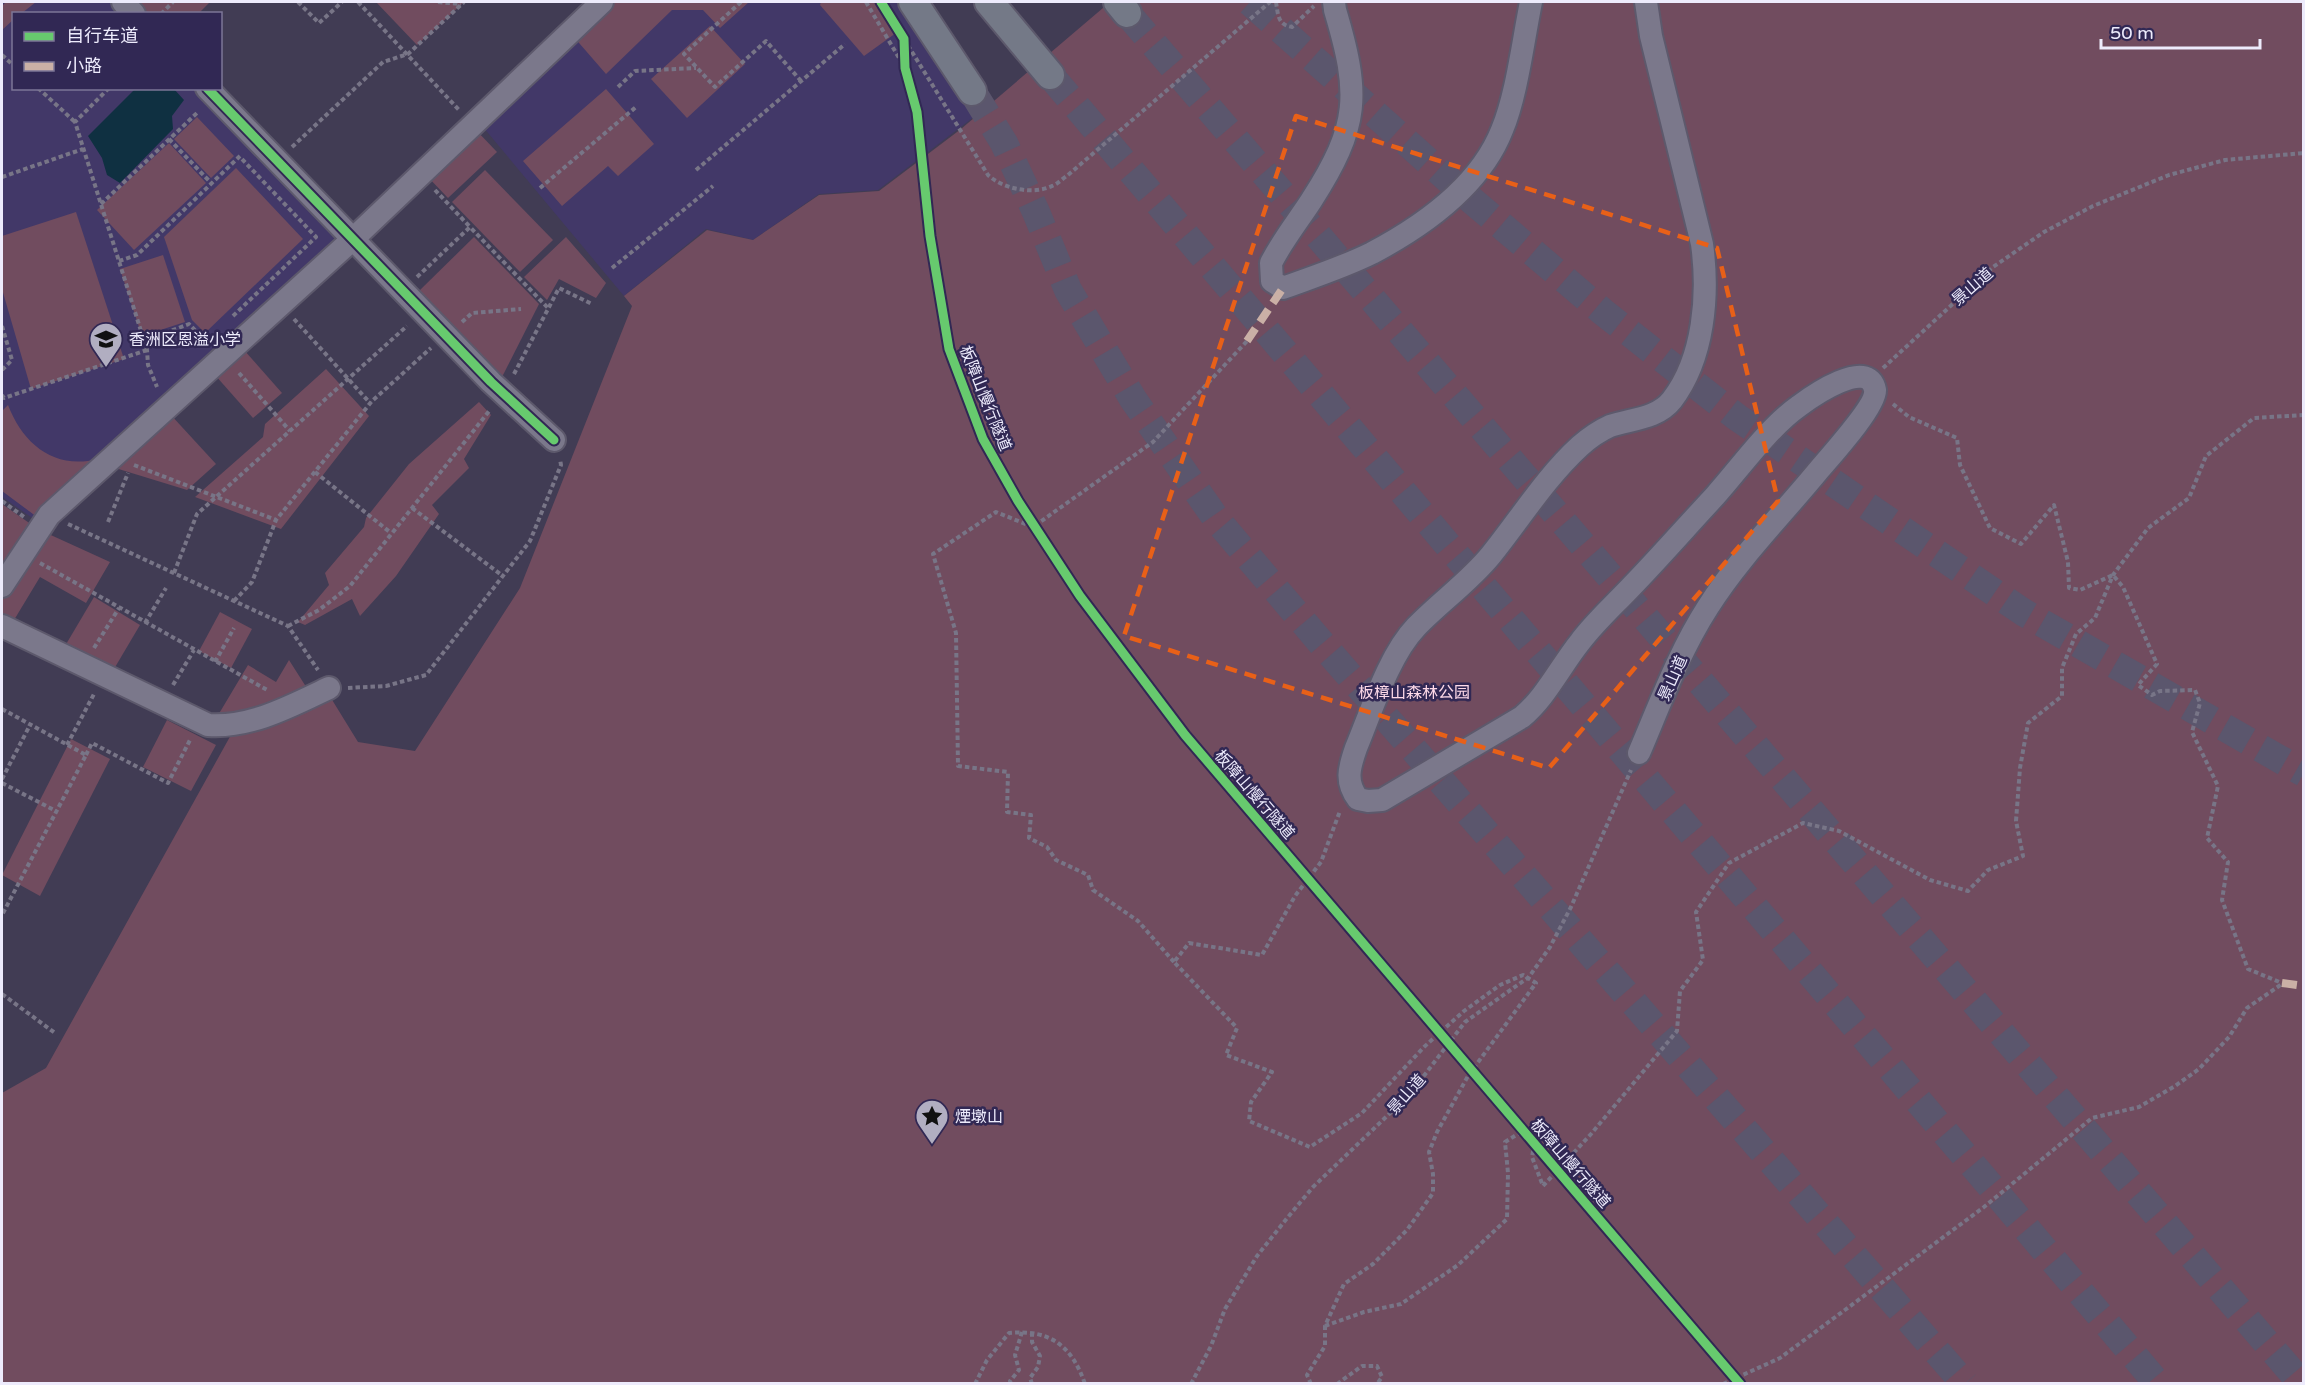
<svg xmlns="http://www.w3.org/2000/svg" width="2305" height="1385" font-family="'Varela Round','Noto Sans SC',sans-serif">
<style>
.built{fill:#423868}
.green{fill:#714c5f}
.water{fill:#0f3041}
.lines{fill:none;stroke-linecap:round;stroke-linejoin:round}
.major-tunnel{stroke:#5b566d;stroke-width:28;stroke-dasharray:28 14;stroke-linecap:butt}
.minor-casing{stroke:#5d596c;stroke-width:26}
.major-casing{stroke:#5d596c;stroke-width:32}
.path{stroke:#787587;stroke-width:4;stroke-dasharray:4.5 3;stroke-linecap:butt}
.minor{stroke:#7b788b;stroke-width:22}
.major{stroke:#747987;stroke-width:28}
.quiet{stroke:#cab0a6;stroke-width:8;stroke-dasharray:15 8;stroke-linecap:butt}
.cycleway-casing{stroke:#312854;stroke-width:13}
.cycleway{stroke:#67ca6e;stroke-width:9}
.marked{fill:none;stroke:#e86018;stroke-width:4.5;stroke-dasharray:12 8;stroke-linejoin:round}
.labels{text-anchor:middle;stroke-width:5;stroke-linejoin:round;paint-order:stroke}
.street-label{font-size:16px;fill:#edebfc;stroke:#312854}
.poi-label{font-size:16px;fill:#edebfc;stroke:#312854;text-anchor:start}
.park-label{font-size:16px;fill:#fdd9e8;stroke:#312854}
</style>
<rect width="100%" height="100%" fill="#413c54"/>
<g class="built">
<path d="M2 2H121L133 13 14 14V88L206 89 352 239 41 524 2 497Z"/>
<path d="M603 2H910L983 110 878 190 819 194 753 240 706 229 624 296 478 121Z"/>
</g>
<g class="green">
<path d="M6 2H36L22 13 14 14 13 20 2 30V6Z"/>
<path d="M138 2H210L198 14 145 13 136 4Z"/>
<path d="M376 2H464L417 45Z"/>
<path d="M609 2H749L720 28 703 10H672L606 74 573 36Z"/>
<path d="M821 2H876L896 33 864 56 820 5Z"/>
<path d="M1110 2H2303V1383H2V1093L46 1068 237 724 326 690 358 742 415 751 520 588 632 306 624 296 707 230 753 240 819 195 879 191 961 129Z"/>
<path d="M710 26 745 64 687 118 651 79Z"/>
<path d="M606 89 654 144 618 176 608 166 562 206 523 161Z"/>
<path d="M197 117 234 156 211 178 174 139Z"/>
<path d="M475 129 497 152 448 198 426 175Z"/>
<path d="M169 143 206 183 134 250 97 210Z"/>
<path d="M236 168 303 239 205 333 192 320 164 237Z"/>
<path d="M485 170 553 240 520 272 452 202Z"/>
<path d="M76 212 124 359 31 389 2 289V236Z"/>
<path d="M474 237 539 304 502 377 419 291Z"/>
<path d="M566 237 606 283 596 298 559 279 547 300 524 277Z"/>
<path d="M163 255 185 322 142 336 120 269Z"/>
<path d="M244 350 282 393 253 418 215 375Z"/>
<path d="M326 369 369 416 281 529 195 497 263 437 265 424Z"/>
<path d="M479 402 491 415 464 459 469 468 432 505 439 514 396 576 360 616 352 599 305 625 298 622 329 585 325 573 364 527 366 518 409 464Z"/>
<path d="M8 405C23 444 54 470 98 459L37 517 2 491V411Z"/>
<path d="M170 414 216 464 187 490 112 467Z"/>
<path d="M2 504 35 527 2 576Z"/>
<path d="M42 531 110 562 86 603 40 577 11 625 2 621V591Z"/>
<path d="M94 597 140 625 111 674 65 646Z"/>
<path d="M220 612 252 629 231 668 199 651Z"/>
<path d="M289 660 310 693 214 722 248 665 276 682Z"/>
<path d="M167 720 216 745 191 791 143 767Z"/>
<path d="M71 739 110 759 40 896 2 875Z"/>
</g>
<path class="water" d="M135 89H174L184 100 172 116 173 129 120 183 107 175 102 158 88 136Z"/>
<g class="lines">
<g class="major-tunnel">
<path d="M1250 2 1469 198 1603 312 1738 418 2023 612 2304 773"/>
<path d="M1127 13 2302 1384"/>
<path d="M1050 75 2158 1384"/>
<path d="M972 91 1004 143 1036 212 1068 290 1133 399 1217 520 1322 644 1965 1384"/>
</g>
<defs>
<g id="minor">
<path d="M123 2 134 14"/>
<path d="M1334 2 1335 10C1360 94 1360 125 1311 201 1298 221 1282 241 1271 263L1272 281 1283 288C1313 277 1344 267 1372 253 1423 226 1480 186 1502 130 1517 94 1523 41 1531 2"/>
<path d="M207 88 491 382 554 440"/>
<path d="M2 586 49 515 353 239 602 2"/>
<path d="M2 626 208 725C251 728 291 706 329 688"/>
<path d="M1639 753C1660 704 1679 652 1708 607 1739 558 1781 516 1818 471 1829 458 1877 405 1875 390 1869 356 1811 397 1799 406 1769 427 1740 468 1715 496 1687 526 1660 557 1631 587 1614 605 1595 622 1580 642 1560 667 1546 697 1522 717L1382 800 1368 801 1358 799C1345 782 1349 768 1356 748 1371 712 1389 655 1416 627 1440 602 1469 582 1491 555 1520 519 1546 477 1580 446 1589 438 1599 431 1610 426 1631 419 1657 419 1672 400 1704 358 1709 295 1702 244L1651 36 1646 2"/>
</g>
<g id="major">
<path d="M913 2 972 91"/>
<path d="M989 2 1050 75"/>
<path d="M1118 2 1127 13"/>
</g>
</defs>
<use href="#minor" class="minor-casing"/>
<use href="#major" class="major-casing"/>
<g class="path">
<path d="M298 2 319 23 342 2"/>
<path d="M358 2 460 111"/>
<path d="M438 2 461 4"/>
<path d="M741 2 684 54 715 87 766 41 801 81"/>
<path d="M866 2 905 68"/>
<path d="M1276 2C1278 15 1278 25 1292 27L1314 6"/>
<path d="M161 14 173 2"/>
<path d="M904 39 988 175C1003 189 1033 195 1052 186 1058 184 1063 178 1068 175L1270 2"/>
<path d="M2 55 14 66"/>
<path d="M618 87 635 71 696 68"/>
<path d="M38 88 75 122"/>
<path d="M109 88 75 122 147 350 148 365 157 387"/>
<path d="M169 139 212 184"/>
<path d="M292 147 383 62 408 54 464 2"/>
<path d="M696 170 845 44"/>
<path d="M2 177 83 149"/>
<path d="M540 188 636 107"/>
<path d="M435 190 470 227"/>
<path d="M101 204 198 112"/>
<path d="M119 261 137 255 240 156"/>
<path d="M612 268 713 186"/>
<path d="M417 277 470 227 548 308"/>
<path d="M233 316 316 237 241 158"/>
<path d="M294 319 370 403"/>
<path d="M462 322 472 313 521 309"/>
<path d="M2 326 12 360 2 370"/>
<path d="M144 341 189 324 206 342 208 340"/>
<path d="M1883 368 1993 267 2044 232 2093 206 2169 175 2225 160 2304 153"/>
<path d="M239 373 290 431"/>
<path d="M514 374 559 288 592 304"/>
<path d="M2 395 4 398 147 350"/>
<path d="M1893 404 1909 417 1957 438 1960 465 1990 528 2021 544 2054 505 2068 562 2069 588 2080 590 2113 575 2123 587 2157 664 2138 685 2152 695 2160 691 2195 690 2200 703 2192 732 2218 786 2207 838 2228 862 2222 900 2248 969 2282 983"/>
<path d="M134 465 276 520"/>
<path d="M315 472 391 533"/>
<path d="M2 501 24 517"/>
<path d="M412 508 503 576"/>
<path d="M108 522 128 473"/>
<path d="M68 524 288 626 318 670"/>
<path d="M40 563 269 691"/>
<path d="M174 573 197 514 407 326"/>
<path d="M234 601 252 582 276 520 372 401 431 348"/>
<path d="M145 623 166 588"/>
<path d="M288 626 319 610 350 586 490 410"/>
<path d="M94 648 119 608"/>
<path d="M215 662 234 628"/>
<path d="M173 685 194 650"/>
<path d="M348 688 386 686 426 675 530 541 561 465 560 459"/>
<path d="M2 709 86 755 2 915"/>
<path d="M67 745 94 694"/>
<path d="M86 755 92 743 168 783 190 740"/>
<path d="M2 779 30 725"/>
<path d="M2 783 56 811"/>
<path d="M1174 962 1138 921 1093 890 1088 875 1056 860 1047 847 1029 838 1031 815 1007 812 1008 772 958 766 956 633 933 554 996 512 1033 527 1153 442 1247 341"/>
<path d="M2 994 55 1033"/>
<path d="M1325 1326 1364 1312 1401 1304 1458 1265 1507 1219 1508 1173 1505 1142 1526 1129 1536 1135 1532 1157 1543 1186 1591 1134 1677 1031 1680 991 1703 960 1696 912 1729 863 1803 823 1839 831 1930 880 1968 891 1988 870 2023 856 2016 821 2020 768 2028 723 2062 696V668L2076 634 2095 618 2113 575 2148 528 2189 498 2206 456 2254 418 2304 415"/>
<path d="M975 1384 987 1360 1009 1333C1050 1329 1072 1346 1085 1384"/>
<path d="M1011 1384 1010 1381 1019 1370 1015 1355 1022 1332"/>
<path d="M1032 1384 1030 1378 1038 1367 1040 1356 1032 1342V1332"/>
<path d="M1191 1384 1211 1346 1225 1309 1257 1256 1288 1217 1313 1187 1410 1094 1465 1022 1529 977 1550 947 1571 907 1631 770"/>
<path d="M1311 1384 1307 1375 1325 1346V1326L1344 1284 1373 1264 1407 1230 1433 1193V1174L1429 1152 1437 1132 1468 1076 1536 983 1523 975 1500 985 1464 1011 1424 1047 1362 1113 1310 1147 1249 1121 1251 1102 1272 1072 1226 1055 1237 1028 1174 962 1189 943 1262 955 1295 896 1321 862 1340 811"/>
<path d="M1337 1384 1362 1366H1377L1382 1377 1377 1384"/>
<path d="M1723 1384 1780 1358 1984 1207 2092 1118 2139 1107 2175 1086 2199 1069 2229 1037 2247 1008 2282 984"/>
</g>
<use href="#minor" class="minor"/>
<use href="#major" class="major"/>
<g class="quiet">
<path d="M1247 341 1283 288"/>
<path d="M2282 983 2304 986"/>
</g>
<defs>
<g id="cycleway">
<path d="M881 2 904 39 905 68 917 112 930 236 949 349 983 439 1018 501 1080 596 1185 735 1740 1384"/>
<path d="M207 88 491 382 554 440"/>
</g>
</defs>
<use href="#cycleway" class="cycleway-casing"/>
<use href="#cycleway" class="cycleway"/>
</g>
<path class="marked" d="M1296 116 1717 248 1778 501 1549 768 1124 636Z"/>
<defs>
<symbol id="school-pin" viewBox="-11 -11 22 30"><path d="M0 17L-7.5 6A9.5 9.5 0 1 1 7.5 6Z" fill="#b1aec1" stroke="#312854"/><path d="M0-5L7-2L0 1L-7-2ZM-4 1L0 2.5L4 1V4Q0 6-4 4Z" fill="#111"/></symbol>
<symbol id="sight-pin" viewBox="-11 -11 22 30"><path d="M0 17L-7.5 6A9.5 9.5 0 1 1 7.5 6Z" fill="#b1aec1" stroke="#312854"/><path d="M0-6L1.8-2.2L6-1.7L2.9 1.2L3.7 5.4L0 3.3L-3.7 5.4L-2.9 1.2L-6-1.7L-1.8-2.2Z" fill="#111"/></symbol>
</defs>
<g fill-rule="evenodd">
<use href="#school-pin" x="87" y="320" width="38" height="52"/>
<use href="#sight-pin" x="913" y="1097" width="38" height="52"/>
</g>
<g class="labels">
<g class="street-label">
<text transform="translate(1972 286) rotate(-41)" y="6">景山道</text>
<text transform="translate(986 398) rotate(68)" y="6">板障山慢行隧道</text>
<text transform="translate(1672 678) rotate(-66)" y="6">景山道</text>
<text transform="translate(1255 794) rotate(49)" y="6">板障山慢行隧道</text>
<text transform="translate(1406 1094) rotate(-48)" y="6">景山道</text>
<text transform="translate(1571 1163) rotate(49)" y="6">板障山慢行隧道</text>
</g>
<g class="poi-label">
<text x="129" y="345">香洲区恩溢小学</text>
<text x="955" y="1122">煙墩山</text>
</g>
<g class="park-label">
<text x="1414" y="698">板樟山森林公园</text>
</g>
</g>
<rect width="2305" height="1385" fill="none" stroke="#edebfc" stroke-width="6"/>
<rect x="12" y="12" width="210" height="78" fill="#312854" stroke="#7c7697" stroke-width="1.5"/>
<rect x="24" y="32" width="30" height="9" fill="#67ca6e" stroke="#7c7697" stroke-width="1.5"/>
<text x="66" y="42" font-size="18" fill="#edebfc">自行车道</text>
<rect x="24" y="62" width="30" height="9" fill="#cab0a6" stroke="#7c7697" stroke-width="1.5"/>
<text x="66" y="72" font-size="18" fill="#edebfc">小路</text>
<path d="M2101 39v9h159v-9" fill="none" stroke="#edebfc" stroke-width="3"/>
<text x="2110" y="39" font-size="18" fill="#edebfc" stroke="#312854" stroke-width="4.5" paint-order="stroke">50 m</text>
</svg>
